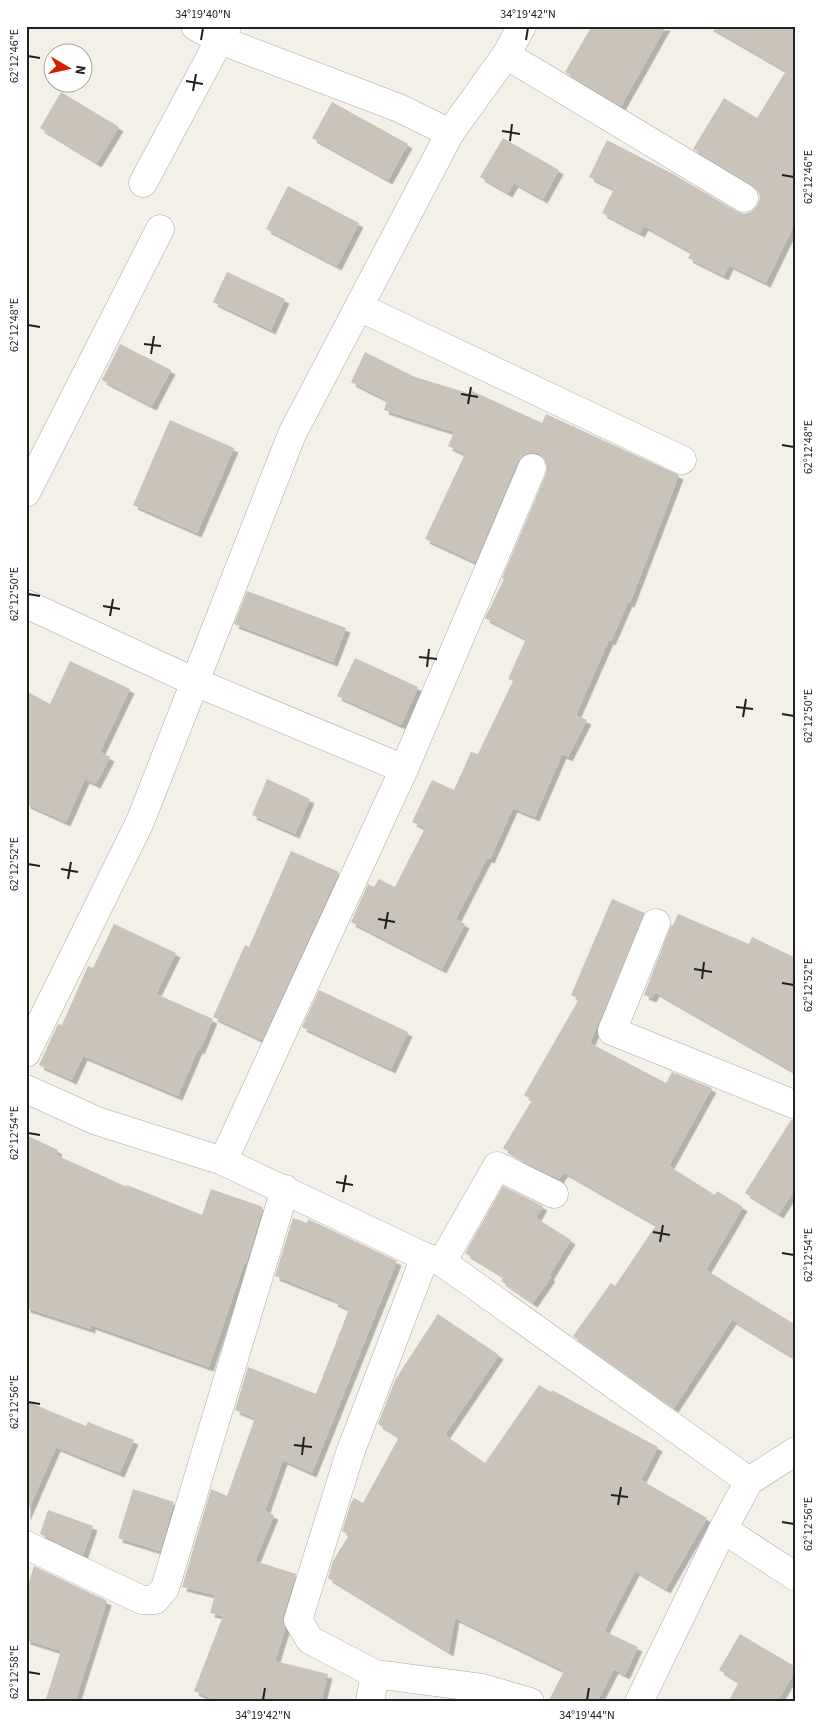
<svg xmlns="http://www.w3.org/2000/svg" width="822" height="1728" font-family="'Source Sans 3',sans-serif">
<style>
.building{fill:#cac3b9;filter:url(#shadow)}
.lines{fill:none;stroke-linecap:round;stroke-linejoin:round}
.minor-casing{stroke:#a8a8a8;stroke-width:29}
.tertiary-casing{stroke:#a8a8a8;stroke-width:29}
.minor{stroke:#fff;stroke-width:28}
.tertiary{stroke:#fff;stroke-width:28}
.ticks{fill:none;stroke:#212121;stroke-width:2}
.neatline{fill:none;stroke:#212121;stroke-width:2}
.ticks-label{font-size:12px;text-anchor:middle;fill:#212121}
</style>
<defs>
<filter id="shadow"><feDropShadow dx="4.5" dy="4.5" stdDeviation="0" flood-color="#0004"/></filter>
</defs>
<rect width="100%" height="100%" fill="#f2f0e7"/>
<g class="building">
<path d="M592 26H666L621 106 565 72Z"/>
<path d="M708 26H796V221L766 283 729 265 724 276 688 258 691 252 644 226 640 233 602 213 614 189 589 177 607 140 673 174 736 211 744 214 751 212 757 206 760 198 758 191 752 185 693 149 724 98 757 118 786 71Z"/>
<path d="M61 92 119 127 97 163 40 128Z"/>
<path d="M332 102 408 144 388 180 312 138Z"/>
<path d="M503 138 559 170 543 199 514 183 508 193 480 177Z"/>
<path d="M288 186 359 223 337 266 266 229Z"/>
<path d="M227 272 285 299 271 330 213 302Z"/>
<path d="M120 344 171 370 152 406 102 380Z"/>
<path d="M365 352 415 377 471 394 472 391 542 423 546 414 679 475 630 603 628 602 611 641 609 640 576 715 587 720 568 757 562 754 535 817 513 808 490 859 487 858 456 919 465 924 442 969 351 922 368 884 374 887 379 879 395 887 425 828 412 822 432 780 454 790 471 752 478 754 513 681 508 679 526 639 485 618 504 579 502 578 546 474 547 466 544 458 538 453H530L523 455 518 461 475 562 425 539 465 454 448 446 454 432 384 410 387 400 351 382Z"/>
<path d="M170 420 234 448 197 533 133 505Z"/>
<path d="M247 591 346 628 333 662 234 624Z"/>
<path d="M355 658 418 687 401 725 337 696Z"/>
<path d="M70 661 130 689 100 752 110 757 96 784 85 779 66 822 26 804V691L50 704Z"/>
<path d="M267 779 310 799 295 834 252 815Z"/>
<path d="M291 851 339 872 262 1040 213 1017 245 945 249 947Z"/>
<path d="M612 899 645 913 590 1043 666 1083 672 1072 712 1088 669 1166 715 1195 717 1191 743 1207 706 1270 796 1325V1359L732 1320 674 1408 573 1336 611 1283 615 1286 656 1225 564 1172 559 1179 518 1159 519 1158 503 1148 532 1100 524 1095 579 999 571 995Z"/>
<path d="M678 914 749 944 752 937 796 958V1073L655 992 652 998 644 995 671 925H673Z"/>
<path d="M114 924 176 953 156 994 213 1019 200 1050 198 1049 178 1096 83 1056 72 1080 39 1065 58 1024 62 1025 88 966 93 968Z"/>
<path d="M319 990 408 1032 391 1069 302 1027Z"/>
<path d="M791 1120H796V1187L779 1214 745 1193Z"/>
<path d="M26 1135 58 1150 56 1155 127 1187V1185L202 1215 211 1189 263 1207 246 1264H244L209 1367 91 1325V1329L26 1308Z"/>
<path d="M503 1186 543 1206 536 1218 571 1240 549 1276 551 1277 533 1303 501 1281 504 1277 465 1253Z"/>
<path d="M293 1218 307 1223 308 1219 397 1261 312 1473 283 1460 265 1511 274 1515 255 1561 296 1574 283 1615V1622L285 1629 275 1661 328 1674 321 1702H220L194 1691 223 1616 210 1613 215 1595 182 1587 211 1489 227 1496 255 1418 235 1410 248 1367 316 1394 349 1309 333 1302 334 1300 275 1276Z"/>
<path d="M438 1314 499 1355 445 1435 485 1463 539 1385 551 1392 552 1390 658 1447 641 1480 707 1518 666 1589 635 1571 604 1631 638 1647 625 1675 614 1669 597 1702H548L564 1671 455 1618 449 1652 328 1578 333 1561 349 1535 342 1531 351 1503 354 1498 363 1503 399 1437 378 1424 395 1380Z"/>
<path d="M26 1401 86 1426 88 1422 134 1440 120 1473 56 1447 26 1516Z"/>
<path d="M133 1489 174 1502 160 1551 118 1538Z"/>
<path d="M48 1510 93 1526 83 1555 40 1534Z"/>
<path d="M34 1566 107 1601 75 1702H45L61 1651 26 1640V1591Z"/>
<path d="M740 1634 796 1667V1670L777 1702H728L739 1682 719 1670Z"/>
</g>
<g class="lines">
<defs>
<g id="minor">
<path d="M195 26 220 40 399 108 450 133"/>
<path d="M506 55 744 198"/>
<path d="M143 183 227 26"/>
<path d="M359 307 682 460"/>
<path d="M26 493 160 229"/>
<path d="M26 604 195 682 404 769"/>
<path d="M656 923 612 1031 796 1105"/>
<path d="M26 1053 140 822 292 434 450 133 506 55 522 26"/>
<path d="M26 1089 97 1121 223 1161 425 1257 442 1262 749 1481"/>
<path d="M223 1161 404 769 532 468"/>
<path d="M425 1257 350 1453 298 1620 310 1640 375 1674 482 1688 530 1702"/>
<path d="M442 1262 497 1166 554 1194"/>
<path d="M723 1529 796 1577"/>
<path d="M26 1545 142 1600H155L165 1588 285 1189"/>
<path d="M370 1702 375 1674"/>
</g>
<path id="tertiary" d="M639 1702 723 1529 749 1481 796 1451"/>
</defs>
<use href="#minor" class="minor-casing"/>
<use href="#tertiary" class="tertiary-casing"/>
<use href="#minor" class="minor"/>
<use href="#tertiary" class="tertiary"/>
</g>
<path class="ticks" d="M201 40 203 28M526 40 528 28M28 56 40 58M186 81 203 84M193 91 196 74M502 131 520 134M510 141 512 124M782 175 794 177M28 325 40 327M144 344 161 346M151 354 154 336M461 394 478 397M468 404 471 387M782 445 794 447M28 594 40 596M103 606 120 609M110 616 113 599M419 657 437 659M427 667 429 649M736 707 753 709M782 714 794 716M743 717 746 699M28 864 40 866M61 869 78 872M68 879 71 862M378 919 395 922M385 929 388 912M694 969 712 972M702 979 704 962M782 983 794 985M28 1133 40 1135M336 1182 353 1185M343 1192 346 1175M653 1232 670 1235M660 1242 663 1225M782 1253 794 1255M28 1402 40 1404M294 1445 312 1447M302 1455 304 1437M611 1495 628 1497M618 1505 621 1487M782 1522 794 1524M28 1672 40 1674M263 1700 265 1688M587 1700 589 1688"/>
<rect width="822" height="1728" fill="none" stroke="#ffffff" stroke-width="55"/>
<g transform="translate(68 68) rotate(99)"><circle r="24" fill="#ffffff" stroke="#a6a6a6"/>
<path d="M0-4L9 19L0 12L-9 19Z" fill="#d12000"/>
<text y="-8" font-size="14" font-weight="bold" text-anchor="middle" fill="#212121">N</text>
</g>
<rect x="28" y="28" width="766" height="1672" class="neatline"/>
<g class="ticks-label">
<text x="203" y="18">34°19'40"N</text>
<text x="528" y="18">34°19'42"N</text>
<text transform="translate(14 56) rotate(-90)" y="4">62°12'46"E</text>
<text transform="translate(808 177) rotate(-90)" y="4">62°12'46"E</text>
<text transform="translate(14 325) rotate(-90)" y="4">62°12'48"E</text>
<text transform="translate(808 447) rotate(-90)" y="4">62°12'48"E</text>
<text transform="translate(14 594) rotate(-90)" y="4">62°12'50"E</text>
<text transform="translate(808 716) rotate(-90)" y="4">62°12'50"E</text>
<text transform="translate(14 864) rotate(-90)" y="4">62°12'52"E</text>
<text transform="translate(808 985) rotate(-90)" y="4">62°12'52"E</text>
<text transform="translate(14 1133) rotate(-90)" y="4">62°12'54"E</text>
<text transform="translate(808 1255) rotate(-90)" y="4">62°12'54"E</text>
<text transform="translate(14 1402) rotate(-90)" y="4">62°12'56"E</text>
<text transform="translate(808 1524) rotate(-90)" y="4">62°12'56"E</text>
<text transform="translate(14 1672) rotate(-90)" y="4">62°12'58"E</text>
<text x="263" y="1719">34°19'42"N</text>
<text x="587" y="1719">34°19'44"N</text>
</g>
</svg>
